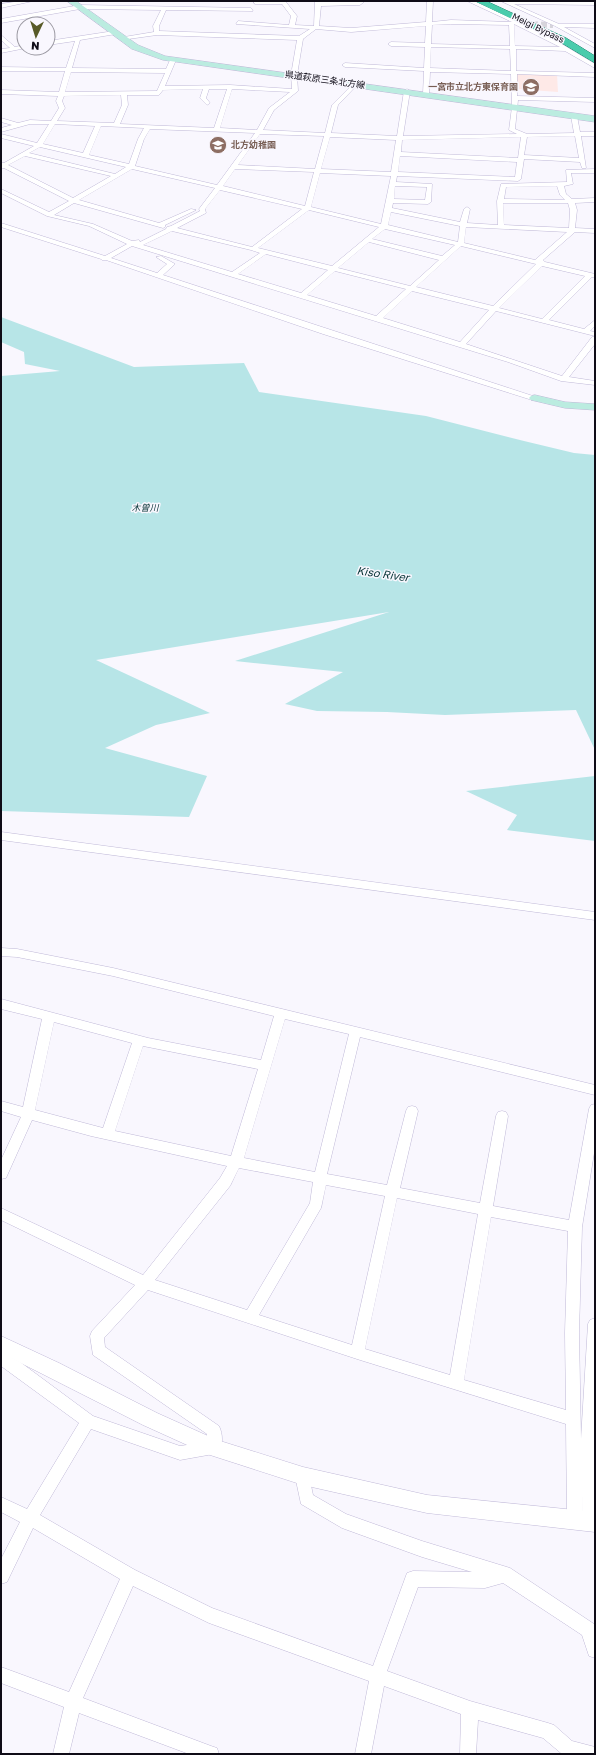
<svg xmlns="http://www.w3.org/2000/svg" width="596" height="1755" font-family="'Golos Text','Noto Sans JP',sans-serif">
<style>
.education{fill:#fee9e7}
.water{fill:#b7e5e7}
.lines{fill:none;stroke-linecap:round;stroke-linejoin:round}
.minor-tunnel{stroke:#d6d4db;stroke-width:6;stroke-dasharray:6 3;stroke-linecap:butt}
.minor-casing{stroke:#c0b9d8;stroke-width:1}
.tertiary-casing{stroke:#c0b9d8;stroke-width:1}
.secondary-casing{stroke:#c0b9d8;stroke-width:1}
.trunk-casing{stroke:#18816b;stroke-width:1}
.minor{fill:#fff;fill-rule:evenodd}
.tertiary{fill:#fff;fill-rule:evenodd}
.secondary{fill:#bbece0;fill-rule:evenodd}
.trunk{fill:#4accac;fill-rule:evenodd}
.labels{text-anchor:middle;stroke-width:3;stroke-linejoin:round;paint-order:stroke}
.far-street-label{font-size:9px;fill:#0f0c17;stroke:#f9f7fe}
.far-education-label{font-size:9px;font-weight:bold;fill:#785e54;stroke:#f9f7fe;text-anchor:end}
.far-water-label{font-size:9px;font-style:italic;fill:#043234;stroke:#f9f7fe}
.water-label{font-size:11px;font-style:italic;fill:#043234;stroke:#f9f7fe}
</style>
<rect width="100%" height="100%" fill="#f9f7fe"/>
<path class="education" d="M513 74 557 75 558 92 517 89Z"/>
<g class="water">
<path d="M1 317 134 367 244 363 259 392 426 416 524 441 574 453 595 455V750L576 710 445 715 387 712 317 711 285 704 343 672 235 661 389 612 96 660 210 713 156 725 105 748 207 776 189 817 1 811V376L60 371 25 364 24 352 1 342Z"/>
<path d="M595 776V841L507 830 517 815 466 791Z"/>
</g>
<g class="lines">
<path class="minor-tunnel" d="M523 24 553 25"/>
<defs>
<g id="minor">
<path d="M21 1H33L1 8V4Z"/>
<path d="M253 1 286 2 297 16 295 25 314 26 315 1 321 2 365 1 360 5 321 6 319 26 351 28 426 22 427 1H433L432 22 451 20 512 22 467 1H474L545 34 595 64V68L593 67 565 51 516 49V71L595 73V77L517 74V96L595 98V102L518 100 515 129 527 134 574 133 571 116 574 114 577 116 580 132H595V136H581L586 168H582L580 162 524 159 521 179 518 181 397 176 396 182 432 184 431 202 428 204 393 203 392 208 460 222 464 209 467 207 470 209 467 223 498 225 497 201 501 184 567 182 566 170 595 169V173H571L573 184 564 186 566 194 572 199 595 198V202L575 203 577 210 575 228 595 229V233L575 232 543 260 545 262 595 274V278L592 277 549 320 584 329 595 320V326L590 331 595 332V336L496 311 466 344 562 376 592 337H595V344L569 377 595 381V385L561 381 508 362 132 246 111 258 157 273 167 264 156 257 161 256 175 264 163 275 539 398 532 400 323 334 106 260H102L101 259 1 227V223L105 256 127 244 89 226 47 216 1 193V189L49 212 69 201 4 168 1 169V162L4 163 34 146 1 138V134L37 143 49 124H30L1 132V128L12 125 1 122V118L18 123 30 120 51 121 59 108 56 101 58 96 1 94V90L59 92 65 71H1V67L66 68 75 41 48 45V41L114 31 116 34 80 40 72 68 166 69 170 60 173 58 176 60 165 86 230 85 292 89 291 75 297 40 157 35 121 40 118 38 154 32 153 26 161 10 80 9 1 23V19L80 5 251 8 253 11 166 10 159 26V31L299 36 310 29 236 24 238 21 289 25 291 16 282 4H255ZM451 24 509 25 510 46 431 44 432 25ZM514 24 560 47 515 46ZM426 26 425 43 391 42 388 44 391 46 425 47 424 68 345 63 342 65 345 67 424 71 423 94 426 96 429 94 430 72 511 74 512 107 509 130 517 134 403 136 410 91 407 89 404 91 397 136 331 133 338 105 357 85 355 82 332 105 325 133 263 130 274 110 298 91 297 75 303 39 316 29 351 32ZM431 47 510 49 511 71 430 68ZM71 72 165 73 157 91 65 92ZM203 89 200 98 207 105 210 103 206 98 209 89H227L214 128 120 124 128 105 127 95H159L163 90ZM232 89 290 92 269 108 257 130 220 128ZM121 95 122 105 114 123 57 121 65 108 62 101 64 96ZM55 124 95 126 83 153 43 144ZM101 126 144 128 138 139 129 164 89 155ZM150 129 255 133 217 185 135 166 144 139ZM260 134 324 136 315 169 238 165ZM575 136 579 158 524 155 527 137ZM330 137 396 140 391 172 321 169ZM521 137 518 158 401 152 402 140ZM40 147 126 167 115 174 29 153ZM25 156 111 176 73 198 8 165ZM400 156 517 162 515 177 398 172ZM132 169 215 188 199 209 200 211 171 226 167 227 166 229 140 242 139 240 132 241 93 224 54 215 74 203 163 228 165 227V225L196 210 191 209 159 223 79 200ZM235 169 314 172 305 206 223 186ZM320 173 391 176 381 224 311 207ZM395 186 427 187 425 200 394 199ZM557 186 560 195 565 200 504 199 506 187ZM220 190 302 209 252 247 177 228 206 213 205 209ZM503 203H568L570 210 569 228 504 225ZM309 210 379 227 332 266 258 248ZM391 212 460 226 458 242 388 225ZM466 227 567 232 535 260 464 243ZM385 229 455 245 442 256 372 239ZM172 231 251 250 260 253 232 272 143 245ZM369 242 439 260 410 286 338 268ZM461 246 536 264 493 306 416 287ZM266 254 328 270 301 293 238 274ZM542 266 585 276 542 319 499 308ZM335 271 406 289 376 316 307 295ZM412 291 489 310 460 342 383 318Z"/>
<path d="M501 1H595V5L514 4 559 24H595V28L564 27 595 44V48L555 26Z"/>
<path d="M1 35 15 47 24 45V48H26L1 53V49L10 48 1 40Z"/>
<path d="M1 832 595 912V920L1 840Z"/>
<path d="M1 948 17 949 113 968 595 1085V1095L360 1037 327 1174 387 1185 406 1111 408 1107 412 1106 416 1107 418 1111 400 1188 480 1203 496 1116 498 1112 502 1111 506 1112 508 1116 493 1206 569 1220 589 1109 591 1105 595 1104V1147L582 1227 579 1333 581 1439 588 1324 590 1320 595 1318V1527L591 1529 586 1526 583 1521 582 1485 583 1519 580 1524 575 1527 570 1524 567 1519 566 1424 357 1359 148 1290 104 1338 105 1347 219 1426C223 1434 223 1445 219 1453L180 1460 91 1429 40 1515 135 1570 212 1608 373 1666 407 1573 413 1571 472 1572 422 1557 342 1528 301 1504 295 1476 298 1471 303 1469 308 1471 313 1495 346 1514 422 1541 510 1568 594 1624 595 1658 589 1656 582 1635 503 1583 485 1588 418 1587 387 1671 470 1701 548 1723 554 1725 572 1741 595 1747V1754H562L543 1738 478 1720 476 1754H460L461 1714 384 1686 371 1754H355L369 1681 209 1623 133 1586 83 1698 211 1746 217 1748 219 1754H189L79 1713 69 1754H53L64 1707 1 1683V1667L69 1692 120 1579 33 1528 7 1582 1 1584V1559L20 1522 1 1512V1497L27 1509 79 1423 1 1366V1352L20 1362 93 1416 180 1446 207 1442V1434L93 1355 90 1336 92 1331 135 1285 1 1220V1208L143 1275 220 1178 227 1166 91 1136 32 1120 6 1178 1 1179V1160L21 1117 1 1111V1101L23 1107 42 1019 1 1009V999L148 1038 261 1060 274 1016 113 976 17 957 1 956ZM285 1019 349 1034 315 1172 244 1158ZM54 1022 132 1043 103 1128 35 1110ZM143 1046 258 1069 231 1156 115 1131ZM239 1168 313 1182 310 1203 247 1310 155 1280 230 1186ZM326 1185 385 1196 352 1345 259 1315 321 1208ZM397 1198 478 1214 450 1375 365 1349ZM491 1217 568 1231 565 1333 566 1410 464 1380Z"/>
</g>
<path id="tertiary" d="M1 1336 59 1363 157 1413 217 1440 303 1467 427 1495 595 1512V1532L427 1513 303 1485 207 1454 143 1425 1 1353Z"/>
<g id="secondary">
<path d="M67 1H76L138 45 165 56 595 116V122L163 60 132 49Z"/>
<path d="M535 395 565 402 595 404V410L565 408 531 400 529 398 531 396Z"/>
</g>
<path id="trunk" d="M475 1H486L566 38 595 56V63L560 42Z"/>
</defs>
<use href="#minor" class="minor-casing"/>
<use href="#tertiary" class="tertiary-casing"/>
<use href="#secondary" class="secondary-casing"/>
<use href="#trunk" class="trunk-casing"/>
<use href="#minor" class="minor"/>
<use href="#tertiary" class="tertiary"/>
<use href="#secondary" class="secondary"/>
<use href="#trunk" class="trunk"/>
</g>
<defs>
<symbol id="school-disc" viewBox="-11 -11 22 22"><circle r="9.5" fill="#8d6e63" stroke="#f9f7fe"/><path d="M0-5L7-2L0 1L-7-2ZM-4 1L0 2.5L4 1V4Q0 6-4 4Z" fill="#fff"/></symbol>
</defs>
<g fill-rule="evenodd">
<use href="#school-disc" x="521" y="77" width="20" height="20"/>
<use href="#school-disc" x="208" y="135" width="20" height="20"/>
</g>
<g class="labels">
<g class="far-street-label">
<text transform="translate(538 28) rotate(26)" y="3">Meigi Bypass</text>
<text transform="translate(325 80) rotate(8)" y="3">県道萩原三条北方線</text>
</g>
<g class="far-education-label">
<text x="518" y="90">一宮市立北方東保育園</text>
<text x="231" y="148" text-anchor="start">北方幼稚園</text>
</g>
<g class="far-water-label">
<text x="145" y="511">木曽川</text>
</g>
<g class="water-label">
<text transform="translate(383 574) rotate(8)" y="4">Kiso River</text>
</g>
</g>
<rect width="596" height="1755" fill="none" stroke="#0f0c17" stroke-width="4"/>
<g transform="translate(36 36) rotate(184)"><circle r="19" fill="#f9f7fe" stroke="#9b99a2"/>
<path d="M0-3L7 15L0 10L-7 15Z" fill="#585a27"/>
<text y="-6" font-size="11" font-weight="bold" text-anchor="middle" fill="#0f0c17">N</text>
</g>
</svg>
